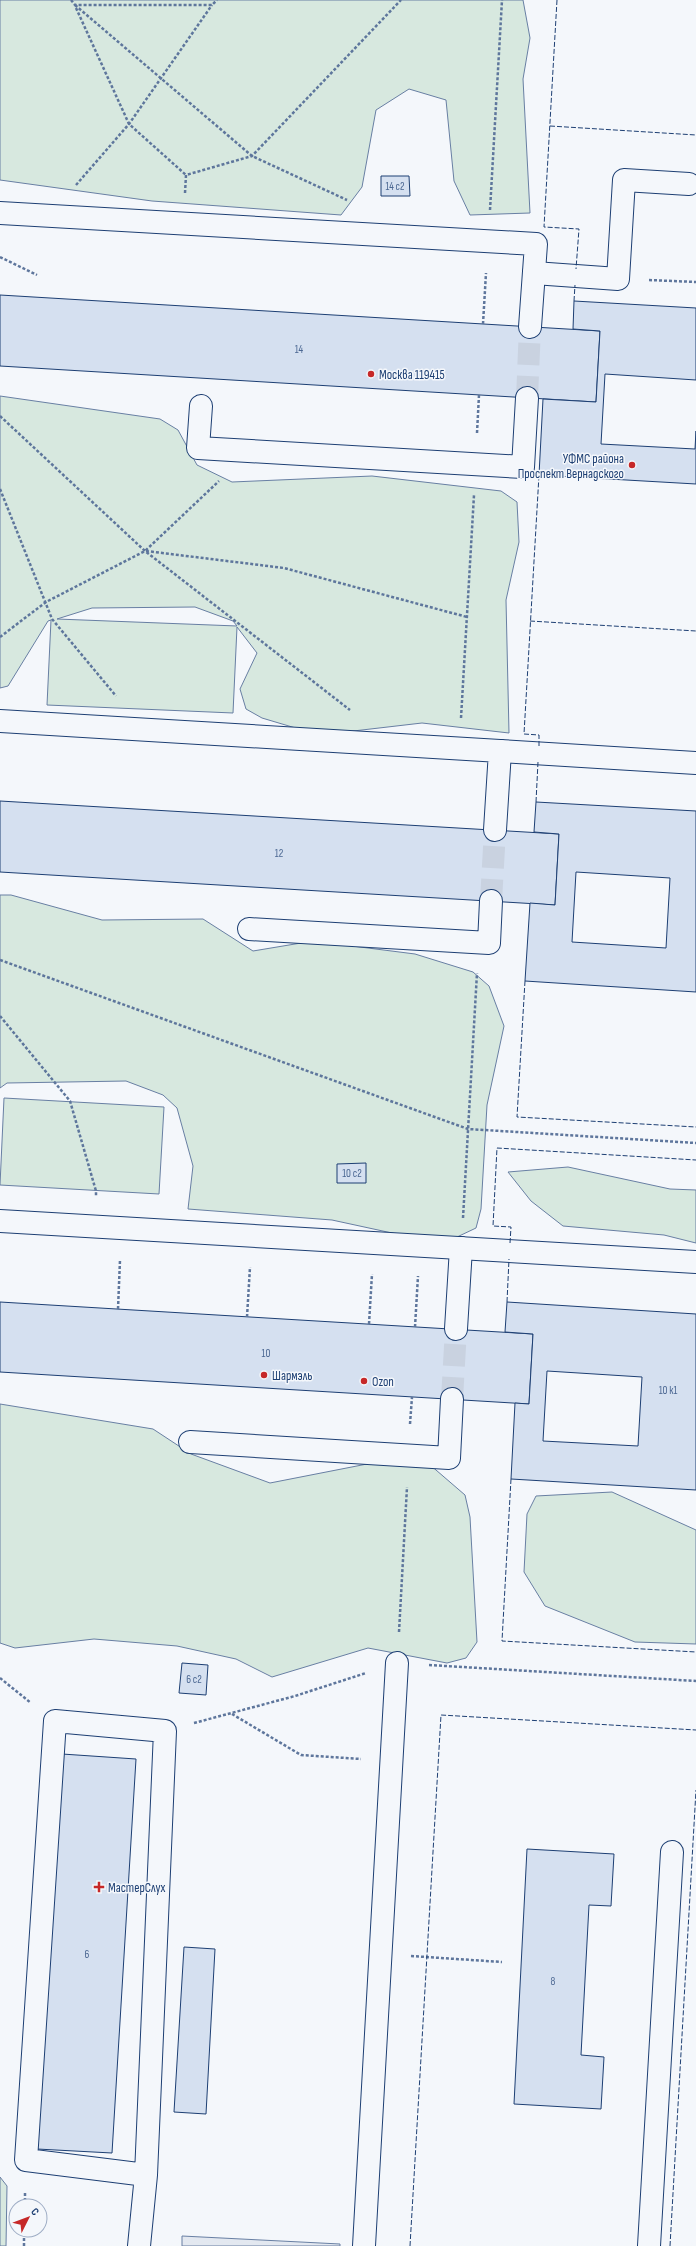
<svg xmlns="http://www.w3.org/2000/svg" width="696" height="2246" font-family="'Sofia Sans Condensed',sans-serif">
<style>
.green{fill:#d7e8df;stroke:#687fa3;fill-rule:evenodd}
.parking{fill:#e3e8f0;stroke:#687fa3}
.building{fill:#d5e0f0;stroke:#1d3f73;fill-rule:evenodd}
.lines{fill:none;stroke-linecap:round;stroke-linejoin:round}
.minor-tunnel{stroke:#c9d2e0;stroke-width:22;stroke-dasharray:22 11;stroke-linecap:butt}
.minor-casing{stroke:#1d3f73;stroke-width:24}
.path{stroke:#5e769c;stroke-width:2.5;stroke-dasharray:3 2;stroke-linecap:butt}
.minor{stroke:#f4f7fb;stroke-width:22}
.fence{stroke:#1d3f73;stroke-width:1;stroke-dasharray:5 2;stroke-linecap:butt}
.poi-dot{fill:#c62828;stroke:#f4f7fb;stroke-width:1.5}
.labels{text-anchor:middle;stroke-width:3;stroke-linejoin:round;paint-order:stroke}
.number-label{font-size:11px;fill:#4b6792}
.poi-label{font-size:13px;fill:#1d3f73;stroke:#f4f7fb;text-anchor:start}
</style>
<rect width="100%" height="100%" fill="#f4f7fb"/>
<g class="green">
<path d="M0 0H523L530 38 523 79 530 213 470 215 454 181 446 100 409 89 376 110 362 187 341 215 152 201 0 180Z"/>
<path d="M0 396 160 419 178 430 197 465 232 482 372 476 501 491 517 502 519 542 506 600 509 733 422 723 319 735 262 718 246 709 240 689 257 653 237 627 233 713 47 705 51 620 48 621 8 686 0 688ZM195 607 233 621 237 626 57 619 92 608Z"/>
<path d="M0 895H11L102 920 203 919 253 951 313 941 415 954 473 972 489 986 504 1026 487 1105 481 1209 476 1228 457 1237 415 1238 332 1220 188 1209 193 1166 177 1108 163 1095 126 1081 7 1083 0 1088Z"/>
<path d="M4 1098 164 1107 159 1194 0 1185Z"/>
<path d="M568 1167 670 1189 696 1190V1243L664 1235 563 1226 531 1201 508 1172Z"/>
<path d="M0 1404 153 1429 191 1454 270 1483 367 1464H429L465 1495 470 1517 477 1642 466 1658 447 1663 368 1648 272 1677 236 1659 177 1646 94 1639 15 1648 0 1643Z"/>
<path d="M612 1492 696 1530V1644L635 1642 545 1606 524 1572 527 1514 536 1496Z"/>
<path d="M0 2177 7 2186 6 2246H0Z"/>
</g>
<path class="parking" d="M182 2236 340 2244V2246H182Z"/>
<g class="building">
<path d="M381 176H409L410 196H381Z"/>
<path d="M0 295 600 331 596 402 0 366Z"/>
<path d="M574 301 696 308V380L605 374 601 444 695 449 696 431V484L539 475 543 399 596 402 600 331 573 329Z"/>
<path d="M0 801 559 834 555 905 0 872Z"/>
<path d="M536 802 696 811V992L525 981 530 903 555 905 559 834 534 832ZM576 872 670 878 666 948 572 942Z"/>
<path d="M366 1163V1183H337V1164Z"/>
<path d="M0 1302 533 1334 529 1404 0 1372Z"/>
<path d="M507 1302 696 1314V1490L511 1479 515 1403 529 1404 533 1334 505 1332ZM547 1371 642 1377 638 1446 543 1441Z"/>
<path d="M182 1663 208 1665 206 1695 179 1693Z"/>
<path d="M62 1754 136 1759 112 2153 37 2149Z"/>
<path d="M527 1849 614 1854 611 1906 589 1905 581 2055 604 2057 601 2109 514 2104Z"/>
<path d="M184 1947 215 1949 206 2114 174 2112Z"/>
</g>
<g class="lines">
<g class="minor-tunnel">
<path d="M527 398 530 327"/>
<path d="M491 901 495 830"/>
<path d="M452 1399 456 1329"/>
</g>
<defs>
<g id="minor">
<path d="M0 213 536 244 530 327"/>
<path d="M534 273 618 279 624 180 689 184"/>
<path d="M201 406 198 448 523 467 527 398"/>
<path d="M0 721 500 751 495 830"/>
<path d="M500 751 696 763"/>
<path d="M249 929 489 943 491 901"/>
<path d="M0 1221 696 1262"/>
<path d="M456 1329 461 1248"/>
<path d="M190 1442 449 1458 452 1399"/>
<path d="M139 2246 146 2175 165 1731 55 1721 26 2160 146 2175"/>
<path d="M364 2246 397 1663"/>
<path d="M649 2246 672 1852"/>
</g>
</defs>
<use href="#minor" class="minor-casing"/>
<g class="path">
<path d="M71 0 75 5H212L217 0"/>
<path d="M75 5 252 156 347 200"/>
<path d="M76 8 129 124 186 175"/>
<path d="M76 185 129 124 212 5"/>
<path d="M185 193 186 175 252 156 401 0"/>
<path d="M490 210 502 0"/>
<path d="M0 257 37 275"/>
<path d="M649 280 696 282"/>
<path d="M483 324 486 273"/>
<path d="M0 416 145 551 350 710"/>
<path d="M477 433 479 395"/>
<path d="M0 489 52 619 116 696"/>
<path d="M146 551 284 568 467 617"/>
<path d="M0 637 46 602 145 551 219 481"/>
<path d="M461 718 474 495"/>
<path d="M0 960 468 1129 696 1143"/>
<path d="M0 1016 70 1101 96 1191V1196"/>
<path d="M463 1218 477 973"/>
<path d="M118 1309 120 1260"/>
<path d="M247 1317 250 1267"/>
<path d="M369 1324 372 1274"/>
<path d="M415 1327 418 1276"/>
<path d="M410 1424 412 1397"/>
<path d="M399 1632 407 1487"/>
<path d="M429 1665 696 1681"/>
<path d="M0 1678 31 1703"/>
<path d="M232 1714 301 1755 361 1759"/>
<path d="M194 1723 295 1696 366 1673"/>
<path d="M411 1956 502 1962"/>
<path d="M25 2206V2191"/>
<path d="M24 2246V2230"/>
</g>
<use href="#minor" class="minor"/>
<g class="fence">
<path d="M557 0 544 227 579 229 576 269"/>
<path d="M550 126 696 135"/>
<path d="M574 301 575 285"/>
<path d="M530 621 696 631"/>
<path d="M539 746V735L524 734 539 475"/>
<path d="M536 802 538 762"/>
<path d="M525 981 517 1117 696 1127"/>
<path d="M510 1243 511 1227 493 1226 497 1148 696 1160"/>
<path d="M507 1302 509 1259"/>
<path d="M511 1479 502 1641 696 1652"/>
<path d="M410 2246 441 1715 696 1730"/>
<path d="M670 2246 696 1790"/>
</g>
</g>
<g class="poi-dot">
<circle cx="371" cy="374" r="4"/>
<circle cx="632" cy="465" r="4"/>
<circle cx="264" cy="1375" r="4"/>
<circle cx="364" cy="1381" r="4"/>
<path d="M97 1881h4v4h4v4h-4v4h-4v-4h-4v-4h4z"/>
</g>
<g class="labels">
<g class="number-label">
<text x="395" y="190">14 с2</text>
<text x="299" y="353">14</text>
<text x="279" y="857">12</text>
<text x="352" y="1177">10 с2</text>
<text x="266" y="1357">10</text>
<text x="668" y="1394">10 к1</text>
<text x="194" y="1683">6 с2</text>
<text x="87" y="1958">6</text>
<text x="553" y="1985">8</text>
</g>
<g class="poi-label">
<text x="379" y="379">Москва 119415</text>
<text x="624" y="463" text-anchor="end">УФМС района<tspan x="624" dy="15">Проспект Вернадского</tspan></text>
<text x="272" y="1380">Шармэль</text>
<text x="372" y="1386">Ozon</text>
<text x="108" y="1892">МастерСлух</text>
</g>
</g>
<g transform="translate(28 2218) rotate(48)"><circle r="19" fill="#f4f7fb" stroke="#9eadc5"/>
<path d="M0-3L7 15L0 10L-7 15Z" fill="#c62828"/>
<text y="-6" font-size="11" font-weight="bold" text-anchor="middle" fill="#1d3f73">С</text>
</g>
</svg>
